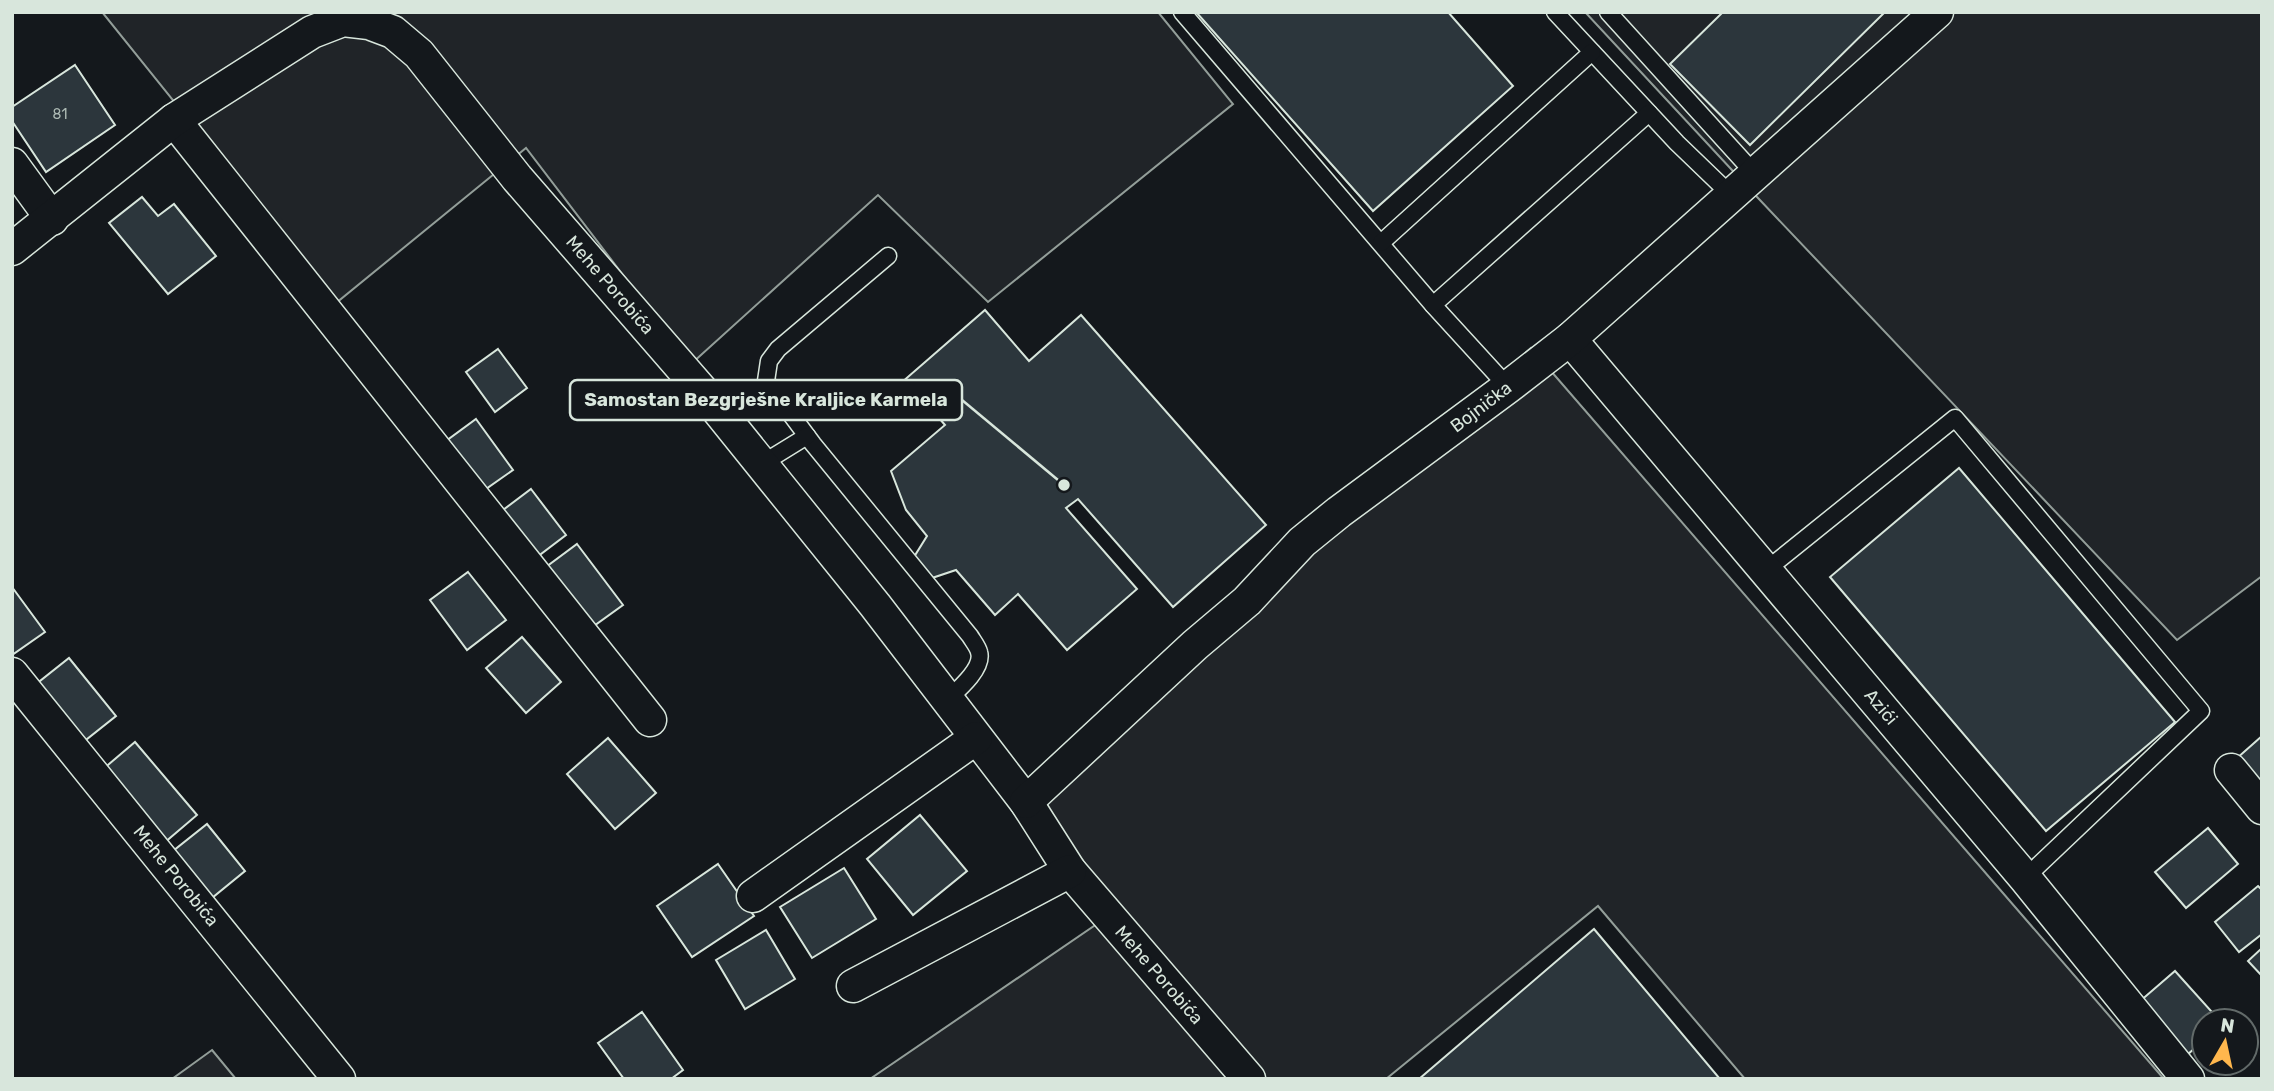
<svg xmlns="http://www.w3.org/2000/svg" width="2274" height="1091" font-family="Rubik,sans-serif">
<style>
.green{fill:#202428;stroke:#939e99;stroke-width:2}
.building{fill:#2c363c;stroke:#d8e6dc;stroke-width:2}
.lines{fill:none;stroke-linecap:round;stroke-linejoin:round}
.lane-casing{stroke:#d8e6dc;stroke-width:19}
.street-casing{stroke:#d8e6dc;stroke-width:35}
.lane{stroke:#14181c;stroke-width:16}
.street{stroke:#14181c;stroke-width:32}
.labels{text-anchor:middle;stroke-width:5;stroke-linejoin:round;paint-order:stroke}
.number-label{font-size:14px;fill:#adbab4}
.street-label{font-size:18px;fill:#d8e6dc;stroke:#14181c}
.leader{fill:none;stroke:#d8e6dc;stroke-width:2.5}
.callout-dot{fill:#d8e6dc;stroke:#14181c;stroke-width:2.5}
.callout{fill:#14181c;stroke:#d8e6dc;stroke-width:2.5}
.callout-label{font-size:19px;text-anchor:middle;font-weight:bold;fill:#d8e6dc}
</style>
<rect width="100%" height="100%" fill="#14181c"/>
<g class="green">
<path d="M102 12H1158L1233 104 988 302 878 195 691 364 526 148 336 303Z"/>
<path d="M1585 12H2262V576L2177 640 1758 198Z"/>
<path d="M1531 348 2164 1079H1745L1598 906 1386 1079H870L1107 917 1018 795Z"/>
<path d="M212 1050 236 1079H172Z"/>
</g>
<g class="building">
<path d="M1196 12H1448L1513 86 1373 211Z"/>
<path d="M1723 12H1885L1750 145 1670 64Z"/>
<path d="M75 65 115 125 46 172 12 121V107Z"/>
<path d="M142 197 158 216 174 204 216 256 168 294 109 223Z"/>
<path d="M985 310 1029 361 1081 315 1266 525 1173 607 1078 499 1066 508 1137 589 1067 650 1018 594 995 615 956 570 932 578 914 557 927 536 906 510 891 471 945 425 920 396 901 412 886 396Z"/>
<path d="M498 349 527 388 495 412 466 372Z"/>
<path d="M476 419 513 470 483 491 446 441Z"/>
<path d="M1959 468 2175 722 2046 831 1830 577Z"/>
<path d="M531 489 566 535 537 557 503 510Z"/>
<path d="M577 544 623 605 591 628 546 567Z"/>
<path d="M468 572 506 620 467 650 430 600Z"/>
<path d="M12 587 45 632 12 655Z"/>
<path d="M522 637 561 682 526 713 486 668Z"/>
<path d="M69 658 116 716 82 743 35 685Z"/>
<path d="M2262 736V785L2236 759Z"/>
<path d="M608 738 656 793 615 829 567 774Z"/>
<path d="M135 742 197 815 164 843 102 770Z"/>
<path d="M920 815 967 871 913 915 867 859Z"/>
<path d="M207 824 245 871 207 902 168 855Z"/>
<path d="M2208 828 2238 864 2186 908 2155 872Z"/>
<path d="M718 864 754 916 692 957 657 906Z"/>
<path d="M844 868 876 919 812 958 780 907Z"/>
<path d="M2258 886 2262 890V934L2239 952 2215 922Z"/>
<path d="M1594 929 1720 1079H1419Z"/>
<path d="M766 930 795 979 745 1009 716 960Z"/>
<path d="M2262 948V976L2248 961Z"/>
<path d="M2175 971 2220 1021H2204V1040L2187 1055 2139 1002Z"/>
<path d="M642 1012 683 1070 671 1079H624L598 1043Z"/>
</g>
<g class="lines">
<defs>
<g id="lane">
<path d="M1182 12 1433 305 1508 387"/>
<path d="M1555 12 1677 143 1731 195"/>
<path d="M1608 12 1755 174"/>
<path d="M1381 243 1592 52"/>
<path d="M888 256 778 349 769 361 766 381 813 444 970 636C973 641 978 647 979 652 984 668 958 690 947 700"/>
<path d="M1433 305 1649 113"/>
<path d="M760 465 807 436"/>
<path d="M1765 571 1955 418 2201 711 2025 878"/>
</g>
<g id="street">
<path d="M174 120 650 720"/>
<path d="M12 164 52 219"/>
<path d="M12 249 174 120 312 32 343 20 369 23 393 32 419 54 517 178 709 399 875 605 1026 802 1070 871 1249 1079"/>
<path d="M1570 339 2025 878 2188 1079"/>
<path d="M12 674 339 1079"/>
<path d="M2231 770 2262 808"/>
<path d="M1026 802 1195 645 1247 601 1302 542 1339 512 1508 387 1570 339 1937 12"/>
<path d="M753 896 976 738"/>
<path d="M853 986 1070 871"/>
</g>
</defs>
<use href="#lane" class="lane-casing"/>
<use href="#street" class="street-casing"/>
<use href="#lane" class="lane"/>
<use href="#street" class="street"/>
</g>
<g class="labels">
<g class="number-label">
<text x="60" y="119">81</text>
</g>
<g class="street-label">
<text transform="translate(610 285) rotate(49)" y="6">Mehe Porobića</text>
<text transform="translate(1481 407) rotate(-37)" y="6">Bojnička</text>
<text transform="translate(1881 707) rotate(50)" y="6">Azići</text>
<text transform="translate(176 876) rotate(51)" y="6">Mehe Porobića</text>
<text transform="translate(1159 975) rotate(49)" y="6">Mehe Porobića</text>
</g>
</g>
<path class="leader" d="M1064 485L962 400"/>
<circle class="callout-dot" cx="1064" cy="485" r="7"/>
<rect class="callout" x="570" y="380" width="392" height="40" rx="7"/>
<g class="callout-label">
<text x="766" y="406">Samostan Bezgrješne Kraljice Karmela</text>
</g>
<rect width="2274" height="1091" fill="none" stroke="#d8e6dc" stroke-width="28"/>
<g transform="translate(2225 1042) rotate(9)"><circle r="33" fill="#14181c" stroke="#626a69" stroke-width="2"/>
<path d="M0-5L12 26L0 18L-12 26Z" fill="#ffb74d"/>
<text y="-10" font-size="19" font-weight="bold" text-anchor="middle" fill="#d8e6dc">N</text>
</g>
</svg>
